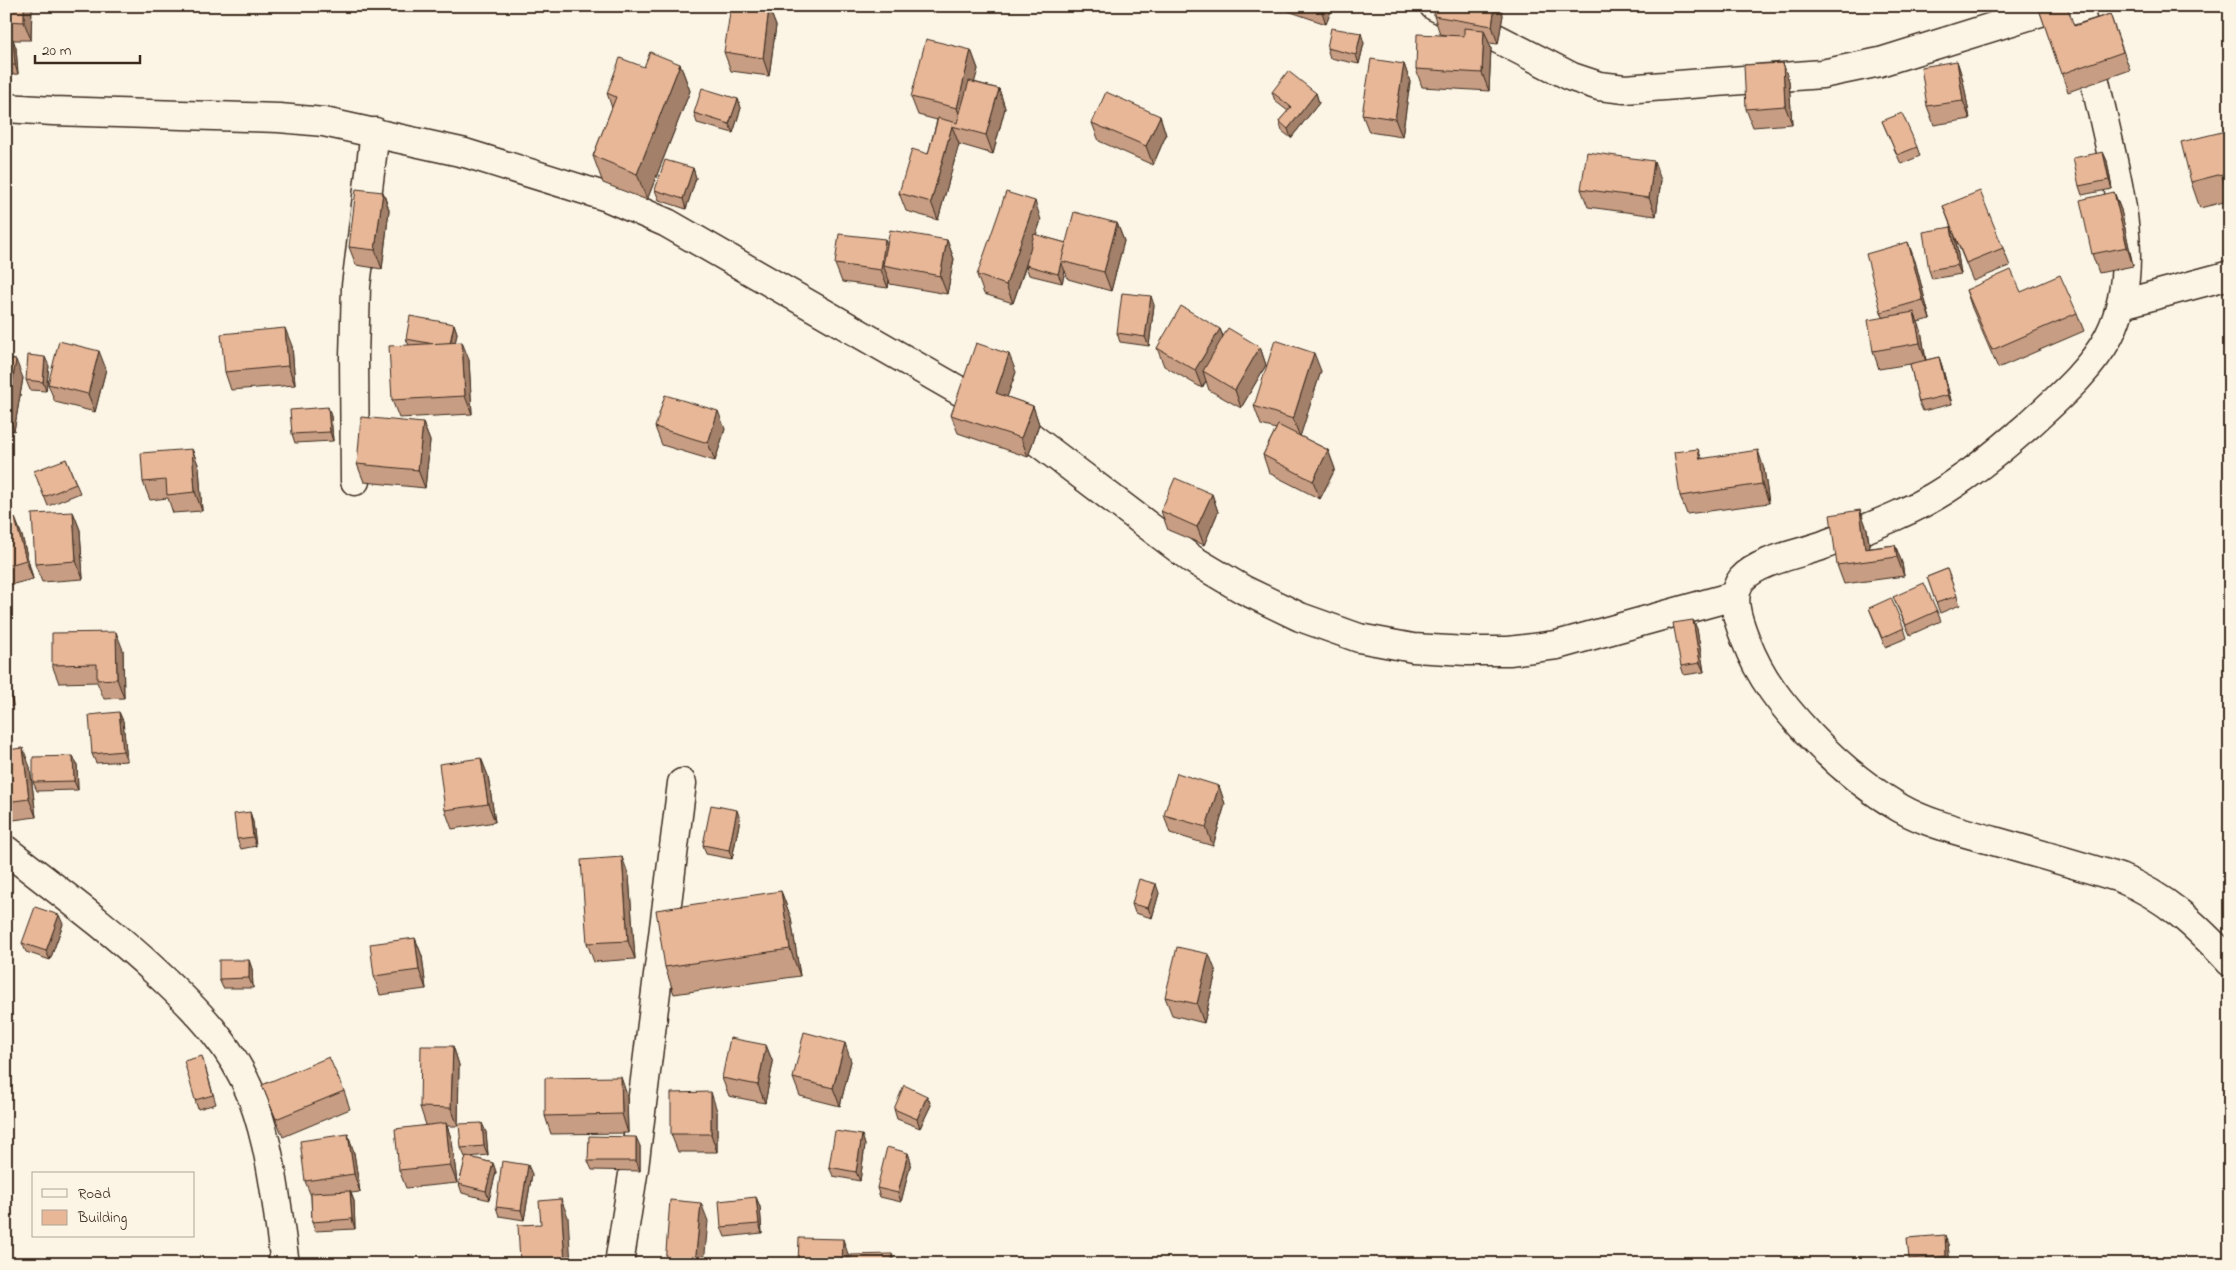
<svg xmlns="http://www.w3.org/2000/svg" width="2236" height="1270" font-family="'Indie Flower',sans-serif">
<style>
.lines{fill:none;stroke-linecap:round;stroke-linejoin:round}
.street-casing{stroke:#3b2a1e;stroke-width:31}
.street{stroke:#fcf5e5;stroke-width:28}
.wall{fill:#c79d83;stroke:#3b2a1e}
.shaded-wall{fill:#a2806a;stroke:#3b2a1e}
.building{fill:#e7b798;stroke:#3b2a1e}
</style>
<rect width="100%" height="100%" fill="#fcf5e5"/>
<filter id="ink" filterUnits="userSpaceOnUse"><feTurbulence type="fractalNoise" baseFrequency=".02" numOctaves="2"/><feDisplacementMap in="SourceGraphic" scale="10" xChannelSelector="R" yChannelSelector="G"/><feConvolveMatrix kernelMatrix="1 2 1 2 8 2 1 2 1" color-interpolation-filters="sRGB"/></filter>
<g filter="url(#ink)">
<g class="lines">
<defs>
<g id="street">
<path d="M1434 6 1572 77 1599 86 1625 89 1822 74 1880 62 2060 6"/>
<path d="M2079 6C2087 43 2094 79 2103 116 2118 185 2143 269 2109 336 2091 370 2058 398 2030 424 1991 458 1949 493 1900 514 1874 526 1847 536 1821 546 1798 554 1758 561 1742 579 1728 596 1739 623 1746 641 1760 678 1782 705 1808 733 1835 762 1866 788 1900 808 1928 824 1963 832 1994 841 2036 853 2078 865 2120 878 2166 897 2197 926 2230 962"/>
<path d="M6 108 53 111 279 118 324 122 465 153 607 197 667 223 1005 417 1192 559 1244 590 1300 617 1359 638 1413 648 1467 651H1509L1557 645 1734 596"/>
<path d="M2122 304 2230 275"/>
<path d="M355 481 354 357 356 286 375 132"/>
<path d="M6 850C57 890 109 928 156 972 195 1008 233 1046 252 1097 272 1150 277 1208 285 1264"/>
<path d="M619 1264 634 1168 682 783"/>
</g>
</defs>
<use href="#street" class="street-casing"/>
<use href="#street" class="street"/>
</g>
<g class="wall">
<path d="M6 6H32L31 40H13L16 48 18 74 6 75Z"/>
<path d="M1287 6H1333L1326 24 1288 11Z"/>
<path d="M1435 6H1500L1503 15 1498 44 1489 43 1491 48 1489 91 1422 87 1416 69 1451 36 1440 34 1434 16Z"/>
<path d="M2038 6 2074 25 2110 14 2130 70 2068 92Z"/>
<path d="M769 8 776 26 769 76 731 71 724 52Z"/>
<path d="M1364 43 1359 64 1330 58 1327 48Z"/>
<path d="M971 50 978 69 974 82 999 89 1005 108 993 154 959 144 938 220 906 211 899 193 928 154 937 120 918 115 911 97Z"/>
<path d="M1957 61 1963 80 1970 119 1934 125 1927 106Z"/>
<path d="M1783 63 1789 81 1792 124 1753 127 1746 109Z"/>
<path d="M680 64 690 91 647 200 603 183 593 156 612 108 607 93Z"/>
<path d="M1404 64 1410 82 1402 137 1369 132 1362 114Z"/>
<path d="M1272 92 1316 93 1319 103 1291 138 1282 131 1279 121 1288 111 1275 101Z"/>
<path d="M738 99 741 108 733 133 697 123 694 113Z"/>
<path d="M1160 116 1166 135 1153 165 1099 141 1092 123Z"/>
<path d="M1882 121 1917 147 1920 156 1901 164Z"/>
<path d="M2230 130V205L2228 201 2200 208 2191 182Z"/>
<path d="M2103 152 2107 161 2112 189 2082 195 2079 186Z"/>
<path d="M693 168 696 178 686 209 659 200 655 190Z"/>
<path d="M1661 180 1656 216 1588 207 1581 189Z"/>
<path d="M383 192 389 210 382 269 356 265 349 247Z"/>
<path d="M2114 192 2121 210 2133 266 2099 273 2092 254Z"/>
<path d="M1943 206 2003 248 2010 266 1973 281 1955 237 1961 274 1932 279 1929 270 1951 227Z"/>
<path d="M1041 220 1036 235 1066 243 1117 223 1124 241 1111 291 1068 279 1065 271 1062 283 1029 275 1026 266 1013 303 984 294 977 275Z"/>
<path d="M947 240 954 259 947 294 890 284 889 280 888 288 842 282 835 264 887 245Z"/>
<path d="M1915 261 1930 319 1918 322 1921 330 1926 360 1939 357 1942 366 1952 404 1923 411 1919 402 1910 364 1879 369 1873 351 1883 317 1881 312Z"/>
<path d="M1966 290 2021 292 2077 313 2084 331 1998 368 1972 308Z"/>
<path d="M1154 305 1149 346 1120 342 1117 333Z"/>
<path d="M454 324 457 333 455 343 469 360 472 414 399 418 392 400 409 345 406 339Z"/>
<path d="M1220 329 1223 336 1260 347 1266 365 1241 408 1209 390 1206 381 1202 388 1164 366 1157 348Z"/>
<path d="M292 346 295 385 231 390 225 372Z"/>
<path d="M6 358 23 378 14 431 6 429Z"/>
<path d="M49 366 46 391 30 390 26 380Z"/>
<path d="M106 369 95 412 55 402 48 384Z"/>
<path d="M1321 371 1300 436 1328 450 1335 469 1320 499 1269 473 1263 455 1276 429 1261 425 1254 406Z"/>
<path d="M1016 372 1007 397 1033 406 1039 424 1028 457 958 433 951 415Z"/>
<path d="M331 416 333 441 295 443 292 434Z"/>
<path d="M423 423 430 441 425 488 364 482 357 464Z"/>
<path d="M655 427 725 429 715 461 662 445Z"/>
<path d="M192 449 199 467 202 511 173 513 168 498 150 500 143 482Z"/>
<path d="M1702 458 1764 469 1769 503 1687 514 1680 496Z"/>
<path d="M66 459 80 493 48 506 38 481Z"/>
<path d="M1212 494 1218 512 1204 545 1168 530 1161 511Z"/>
<path d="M1860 510 1867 529 1870 548 1895 545 1902 563 1904 576 1844 584 1837 565Z"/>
<path d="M73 512 80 530 83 579 42 582 35 564Z"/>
<path d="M15 518 22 536 33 579 6 586V520Z"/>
<path d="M1947 569 1960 605 1940 613 1927 577Z"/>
<path d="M1893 597 1937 611 1941 621 1910 635 1897 606Z"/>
<path d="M1869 608 1904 628 1907 638 1885 647Z"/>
<path d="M1693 620 1697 629 1704 672 1684 675 1681 666Z"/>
<path d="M123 650 124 698 104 699 97 682 59 683 52 665Z"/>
<path d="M6 660 13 706 6 707Z"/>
<path d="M119 712 123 721 127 761 96 763 92 754Z"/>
<path d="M6 750 30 767 36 817 6 821Z"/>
<path d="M73 756 77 765 78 790 37 791 33 782Z"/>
<path d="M481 758 488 776 495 822 452 829 445 810Z"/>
<path d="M1219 786 1225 804 1213 846 1170 833 1164 815Z"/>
<path d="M250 812 253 822 256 846 241 849 237 839Z"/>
<path d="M740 819 732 859 706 854 703 845Z"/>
<path d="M629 876 635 959 594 962 587 943Z"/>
<path d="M781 891 791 918 800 976 674 994 665 967Z"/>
<path d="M1159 893 1152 918 1135 913 1132 904Z"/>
<path d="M63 924 50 960 26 952 22 943Z"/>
<path d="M415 938 422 956 426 989 380 995 374 976Z"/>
<path d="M249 960 252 969 253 988H223L219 979Z"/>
<path d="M1216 972 1204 1023 1172 1015 1165 997Z"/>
<path d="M766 1045 773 1063 765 1103 729 1096 722 1078Z"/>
<path d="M453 1046 459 1065 458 1126H447L452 1141 457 1183 406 1188 399 1170 426 1125 420 1107Z"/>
<path d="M851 1061 840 1106 800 1096 793 1078Z"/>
<path d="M205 1066 216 1104 198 1109 195 1100Z"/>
<path d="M262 1085 344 1091 350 1109 283 1137Z"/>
<path d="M627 1095 628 1133 551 1134 545 1116Z"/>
<path d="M927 1096 931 1105 920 1128 897 1119 894 1109Z"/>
<path d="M717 1111V1152H678L671 1134Z"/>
<path d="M486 1132 488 1155 469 1157 493 1163 496 1172 489 1200 462 1193 459 1184 466 1157H465L461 1148Z"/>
<path d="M348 1134 354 1153 360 1192 351 1193 354 1201 355 1229 315 1231 312 1222 311 1196 305 1181Z"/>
<path d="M862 1135 865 1145 860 1181 833 1176 829 1167Z"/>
<path d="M640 1146V1171L592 1170 588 1161Z"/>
<path d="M908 1153 911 1162 901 1202 880 1197 877 1188Z"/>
<path d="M532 1174 524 1220 499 1216 496 1207Z"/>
<path d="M756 1197 760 1207 762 1233 725 1237 721 1227Z"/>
<path d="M1948 1244 1949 1257 1910 1263 1909 1259Z"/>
</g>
<g class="shaded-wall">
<path d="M24 6H32L31 40 24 22Z"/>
<path d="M1320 6H1333L1326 24Z"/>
<path d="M1495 6H1500L1503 15 1498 44 1492 26Z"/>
<path d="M769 8 776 26 769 76 763 58Z"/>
<path d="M1484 30 1491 48 1489 91 1482 73Z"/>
<path d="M1361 33 1364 43 1359 64 1356 55Z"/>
<path d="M13 39 16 48 18 74 15 65Z"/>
<path d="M971 50 978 69 963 126 957 108Z"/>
<path d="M1957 61 1963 80 1970 119 1963 101Z"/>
<path d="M1783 63 1789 81 1792 124 1785 106Z"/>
<path d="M680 64 690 91 647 200 637 174Z"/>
<path d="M1404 64 1410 82 1402 137 1395 119Z"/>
<path d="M999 89 1005 108 993 154 986 135Z"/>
<path d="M1316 93 1319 103 1291 138 1288 129Z"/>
<path d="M738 99 741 108 733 133 729 124Z"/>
<path d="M1160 116 1166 135 1153 165 1146 146Z"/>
<path d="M952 126 959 144 938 220 931 202Z"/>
<path d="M2103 152 2107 161 2112 189 2109 180Z"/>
<path d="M1654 161 1661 180 1656 216 1649 198Z"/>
<path d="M693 168 696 178 686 209 683 199Z"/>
<path d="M383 192 389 210 382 269 375 250Z"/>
<path d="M2114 192 2121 210 2133 266 2127 247Z"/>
<path d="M1035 201 1041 220 1013 303 1006 285Z"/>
<path d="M1117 223 1124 241 1111 291 1104 272Z"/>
<path d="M1951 227 1955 236 1961 274 1957 265Z"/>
<path d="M885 239 892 257 883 265 889 280 888 288 881 270Z"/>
<path d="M947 240 954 259 947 294 940 276Z"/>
<path d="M1908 242 1915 261 1930 319 1923 300Z"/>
<path d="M1061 262 1065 271 1062 283 1058 274Z"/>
<path d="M1151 296 1154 305 1149 346 1145 337Z"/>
<path d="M1914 312 1921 330 1926 362 1920 343Z"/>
<path d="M454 324 457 333 453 356 450 346Z"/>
<path d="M285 328 292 346 295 385 288 366Z"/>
<path d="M1220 329 1227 347 1203 371 1206 381 1202 388 1195 370Z"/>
<path d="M462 342 469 360 472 414 465 396Z"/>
<path d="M1260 347 1266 365 1241 408 1235 390Z"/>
<path d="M99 351 106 369 95 412 88 394Z"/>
<path d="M1314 353 1321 371 1300 437 1293 419Z"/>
<path d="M1009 354 1016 372 1002 411 996 393Z"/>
<path d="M45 357 49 366 46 391 43 382Z"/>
<path d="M1939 357 1942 366 1952 404 1948 395Z"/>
<path d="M16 360 23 378 14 431 7 412Z"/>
<path d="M1033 406 1039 424 1028 457 1021 438Z"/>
<path d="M328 407 331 416 333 441 330 432Z"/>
<path d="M718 411 725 429 715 461 708 443Z"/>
<path d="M423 423 430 441 425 488 418 470Z"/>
<path d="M192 449 199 467 202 511 195 492Z"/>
<path d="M1698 449 1705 467 1700 459Z"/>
<path d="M1328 450 1335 469 1320 499 1313 481Z"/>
<path d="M1758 450 1764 469 1769 503 1762 484Z"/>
<path d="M1212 494 1218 512 1204 545 1197 527Z"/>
<path d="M1860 510 1867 529 1871 561 1865 549Z"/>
<path d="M73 512 80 530 83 579 76 561Z"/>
<path d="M15 518 22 536 33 579 26 560Z"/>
<path d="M1895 545 1902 563 1904 576 1897 557Z"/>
<path d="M1693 620 1697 629 1704 672 1700 663Z"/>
<path d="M116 632 123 650 124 698 117 679Z"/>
<path d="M6 660 7 662 13 706 7 688Z"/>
<path d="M119 712 123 721 127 761 123 751Z"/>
<path d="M23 748 30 767 36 817 29 799Z"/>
<path d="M73 756 77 765 78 790 74 781Z"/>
<path d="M481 758 488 776 495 822 488 804Z"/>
<path d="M1219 786 1225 804 1213 846 1206 827Z"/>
<path d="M737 810 740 819 732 859 729 850Z"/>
<path d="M250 812 253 822 256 846 253 837Z"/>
<path d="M622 857 629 876 635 959 628 941Z"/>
<path d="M1156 884 1159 893 1152 918 1148 908Z"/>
<path d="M781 891 791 918 800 976 790 949Z"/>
<path d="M59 915 63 924 50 960 46 951Z"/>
<path d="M415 938 422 956 426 989 419 970Z"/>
<path d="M1209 954 1216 972 1204 1023 1197 1004Z"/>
<path d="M249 960 252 969 253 988 249 978Z"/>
<path d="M845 1043 851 1061 840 1106 833 1088Z"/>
<path d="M766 1045 773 1063 765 1103 758 1085Z"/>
<path d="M453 1046 459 1065 458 1126 451 1108Z"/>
<path d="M621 1077 627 1095 628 1133 622 1114Z"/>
<path d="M711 1092 717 1111V1152L711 1134Z"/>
<path d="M927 1096 931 1105 920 1128 917 1119Z"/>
<path d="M446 1123 452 1141 457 1183 450 1165Z"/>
<path d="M482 1123 486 1132 488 1155 484 1146Z"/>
<path d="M348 1134 354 1153 360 1192 354 1174Z"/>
<path d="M862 1135 865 1145 860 1181 856 1172Z"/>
<path d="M636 1137 640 1146V1171L636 1161Z"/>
<path d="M908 1153 911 1162 901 1202 898 1193Z"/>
<path d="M493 1163 496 1172 489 1200 486 1191Z"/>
<path d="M528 1165 532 1174 524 1220 521 1210Z"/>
<path d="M350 1191 354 1201 355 1229 352 1219Z"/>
<path d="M756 1197 760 1207 762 1233 759 1224Z"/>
<path d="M561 1199 568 1217 571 1264H565Z"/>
<path d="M701 1203 708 1221 704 1264H695Z"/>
<path d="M1945 1235 1948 1244 1950 1264 1946 1256Z"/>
<path d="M843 1239 849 1257V1264H842Z"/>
<path d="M892 1254 895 1264H892Z"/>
</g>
<g class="building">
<path d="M6 6H24V22L6 21Z"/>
<path d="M731 6H757L769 8 763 58 724 52Z"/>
<path d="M1435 6H1495L1492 26 1434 16Z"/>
<path d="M2038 6H2067L2074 26 2110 14 2123 52 2061 74Z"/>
<path d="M1331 28 1361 33 1356 55 1327 48Z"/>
<path d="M1464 28 1484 30 1482 73 1416 69 1417 34 1464 36Z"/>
<path d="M6 39H13L15 65H6Z"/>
<path d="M926 39 971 50 957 108 911 97Z"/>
<path d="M650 52 680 64 637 174 593 156 616 97 607 93 620 58 644 67Z"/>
<path d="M1371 59 1404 64 1395 119 1362 114Z"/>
<path d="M1957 61 1963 101 1927 106 1921 67Z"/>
<path d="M1783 63 1785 106 1746 109 1744 65Z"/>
<path d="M1288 71 1316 93 1288 129 1279 121 1291 107 1272 92Z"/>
<path d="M969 81 999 89 986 135 952 126 931 202 899 193 912 149 928 154 938 118 957 123Z"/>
<path d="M702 88 738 99 729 124 694 113Z"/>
<path d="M1106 92 1160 116 1146 146 1092 123Z"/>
<path d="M1902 113 1917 147 1897 155 1882 121Z"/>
<path d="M2230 130V198L2228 199 2222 174 2191 182 2181 142Z"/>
<path d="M1587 152 1654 161 1649 198 1581 189Z"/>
<path d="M2103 152 2109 180 2079 186 2073 158Z"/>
<path d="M665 160 693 168 683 199 655 190Z"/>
<path d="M356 189 383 192 375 250 349 247Z"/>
<path d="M1980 191 2003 248 1966 263 1943 206Z"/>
<path d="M1006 192 1035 201 1006 285 977 275Z"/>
<path d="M2114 192 2127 247 2092 254 2080 200Z"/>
<path d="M1074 212 1117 223 1104 272 1061 261Z"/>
<path d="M1951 227 1957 265 1929 270 1923 232Z"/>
<path d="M890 230 947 240 940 276 883 265Z"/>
<path d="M839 234 885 239 881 270 835 264Z"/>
<path d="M1034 234 1066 243 1058 274 1026 265Z"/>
<path d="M1908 242 1923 300 1881 312 1866 254Z"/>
<path d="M2011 270 2021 292 2060 275 2077 313 1992 350 1966 290Z"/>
<path d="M1122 293 1151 296 1145 337 1117 333Z"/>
<path d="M1181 306 1220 329 1195 370 1157 348Z"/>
<path d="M1914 312 1920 343 1873 351 1868 320Z"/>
<path d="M410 316 454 324 450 343 434 344 406 339Z"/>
<path d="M285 328 288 366 225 372 221 334Z"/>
<path d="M1228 328 1260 347 1235 390 1203 371Z"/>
<path d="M1275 340 1314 353 1293 419 1254 406Z"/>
<path d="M59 341 99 351 88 394 48 384Z"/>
<path d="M462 342 465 396 392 400 389 346Z"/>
<path d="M976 343 1009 354 996 393 1033 406 1021 438 951 415Z"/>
<path d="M28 355 45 357 43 382 26 380Z"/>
<path d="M1939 357 1948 395 1919 402 1910 364Z"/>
<path d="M6 358 16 360 7 412H6Z"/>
<path d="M665 395 718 411 708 443 655 427Z"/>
<path d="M328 407 330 432 292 434 290 410Z"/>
<path d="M361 417 423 423 418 470 357 464Z"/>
<path d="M1278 425 1328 450 1313 481 1263 455Z"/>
<path d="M192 449 195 492 167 495 166 480 143 482 141 453Z"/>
<path d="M1698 449 1700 459 1758 450 1762 484 1680 496 1674 452Z"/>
<path d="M66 459 76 484 44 497 34 471Z"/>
<path d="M1175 478 1212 494 1197 527 1161 511Z"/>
<path d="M1860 510 1865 549 1895 545 1897 557 1837 565 1830 515Z"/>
<path d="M73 512 76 561 35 564 32 514Z"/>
<path d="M15 518 26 560 6 566V520Z"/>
<path d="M1947 569 1957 596 1936 603 1927 577Z"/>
<path d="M1924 583 1937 611 1906 625 1893 597Z"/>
<path d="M1891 598 1904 628 1882 638 1869 608Z"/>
<path d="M1693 620 1700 663 1681 666 1673 623Z"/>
<path d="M116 632 117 679 97 680V664L52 665V633Z"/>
<path d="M119 712 123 751 92 754 89 715Z"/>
<path d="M23 748 29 799 6 802V750Z"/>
<path d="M73 756 74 781 33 782V757Z"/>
<path d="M481 758 488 804 445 810 439 764Z"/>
<path d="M1177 773 1219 786 1206 827 1164 815Z"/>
<path d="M711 805 737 810 729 850 703 845Z"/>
<path d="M250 812 253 837 237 839 234 814Z"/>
<path d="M622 857 628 941 587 943 581 860Z"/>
<path d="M1139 879 1156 884 1148 908 1132 904Z"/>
<path d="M781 891 790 949 665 967 656 910Z"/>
<path d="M35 907 59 915 46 951 22 943Z"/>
<path d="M415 938 419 970 374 976 370 944Z"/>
<path d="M1177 947 1209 954 1197 1004 1165 997Z"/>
<path d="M219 960H249V978L219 979Z"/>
<path d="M804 1032 845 1043 833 1088 793 1078Z"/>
<path d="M730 1038 766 1045 758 1085 722 1078Z"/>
<path d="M421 1046H453L451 1108 420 1107Z"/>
<path d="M202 1056 213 1095 195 1100 184 1061Z"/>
<path d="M329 1057 344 1091 276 1119 262 1085Z"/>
<path d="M621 1077 622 1114 545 1116V1078Z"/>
<path d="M904 1085 927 1096 917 1119 894 1109Z"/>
<path d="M711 1092V1134H671V1093Z"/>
<path d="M446 1123 450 1165 399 1170 395 1129Z"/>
<path d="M482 1123 484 1146 461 1148 459 1124Z"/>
<path d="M835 1131 862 1135 856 1172 829 1167Z"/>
<path d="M348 1134 354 1174 305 1181 300 1141Z"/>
<path d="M589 1136 636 1137V1161H588Z"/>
<path d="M887 1147 908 1153 898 1193 877 1188Z"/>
<path d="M466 1156 493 1163 486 1191 459 1184Z"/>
<path d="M502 1161 528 1165 521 1210 496 1207Z"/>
<path d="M350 1191 352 1219 312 1222 311 1193Z"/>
<path d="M756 1197 759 1224 721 1227 719 1201Z"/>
<path d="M561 1199 565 1264H520L518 1225 541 1224 539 1201Z"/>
<path d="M670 1200 701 1203 695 1264H665Z"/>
<path d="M1945 1235 1946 1256 1909 1259 1907 1238Z"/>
<path d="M799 1238 843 1239 842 1264H798Z"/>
<path d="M892 1254V1264H851V1255Z"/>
<path d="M1950 1257V1264H1904Z"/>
<rect x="712" y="1259" width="23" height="5"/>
</g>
</g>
<rect width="2236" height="1270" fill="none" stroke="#fcf5e5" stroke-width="25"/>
<rect x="12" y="12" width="2211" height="1245" fill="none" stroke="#3b2a1e" stroke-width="2" filter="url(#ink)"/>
<rect x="32" y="1172" width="162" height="65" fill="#fcf5e5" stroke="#afa495"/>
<rect x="42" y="1189" width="25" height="8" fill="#fcf5e5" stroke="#afa495"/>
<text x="78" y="1198" font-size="15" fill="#3b2a1e">Road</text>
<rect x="42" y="1210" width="25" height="15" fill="#e7b798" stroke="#afa495"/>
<text x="78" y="1222" font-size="15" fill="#3b2a1e">Building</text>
<path d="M35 55v8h105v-8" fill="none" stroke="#3b2a1e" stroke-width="2.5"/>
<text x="42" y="55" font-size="15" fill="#3b2a1e" stroke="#fcf5e5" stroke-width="4" paint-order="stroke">20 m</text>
</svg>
